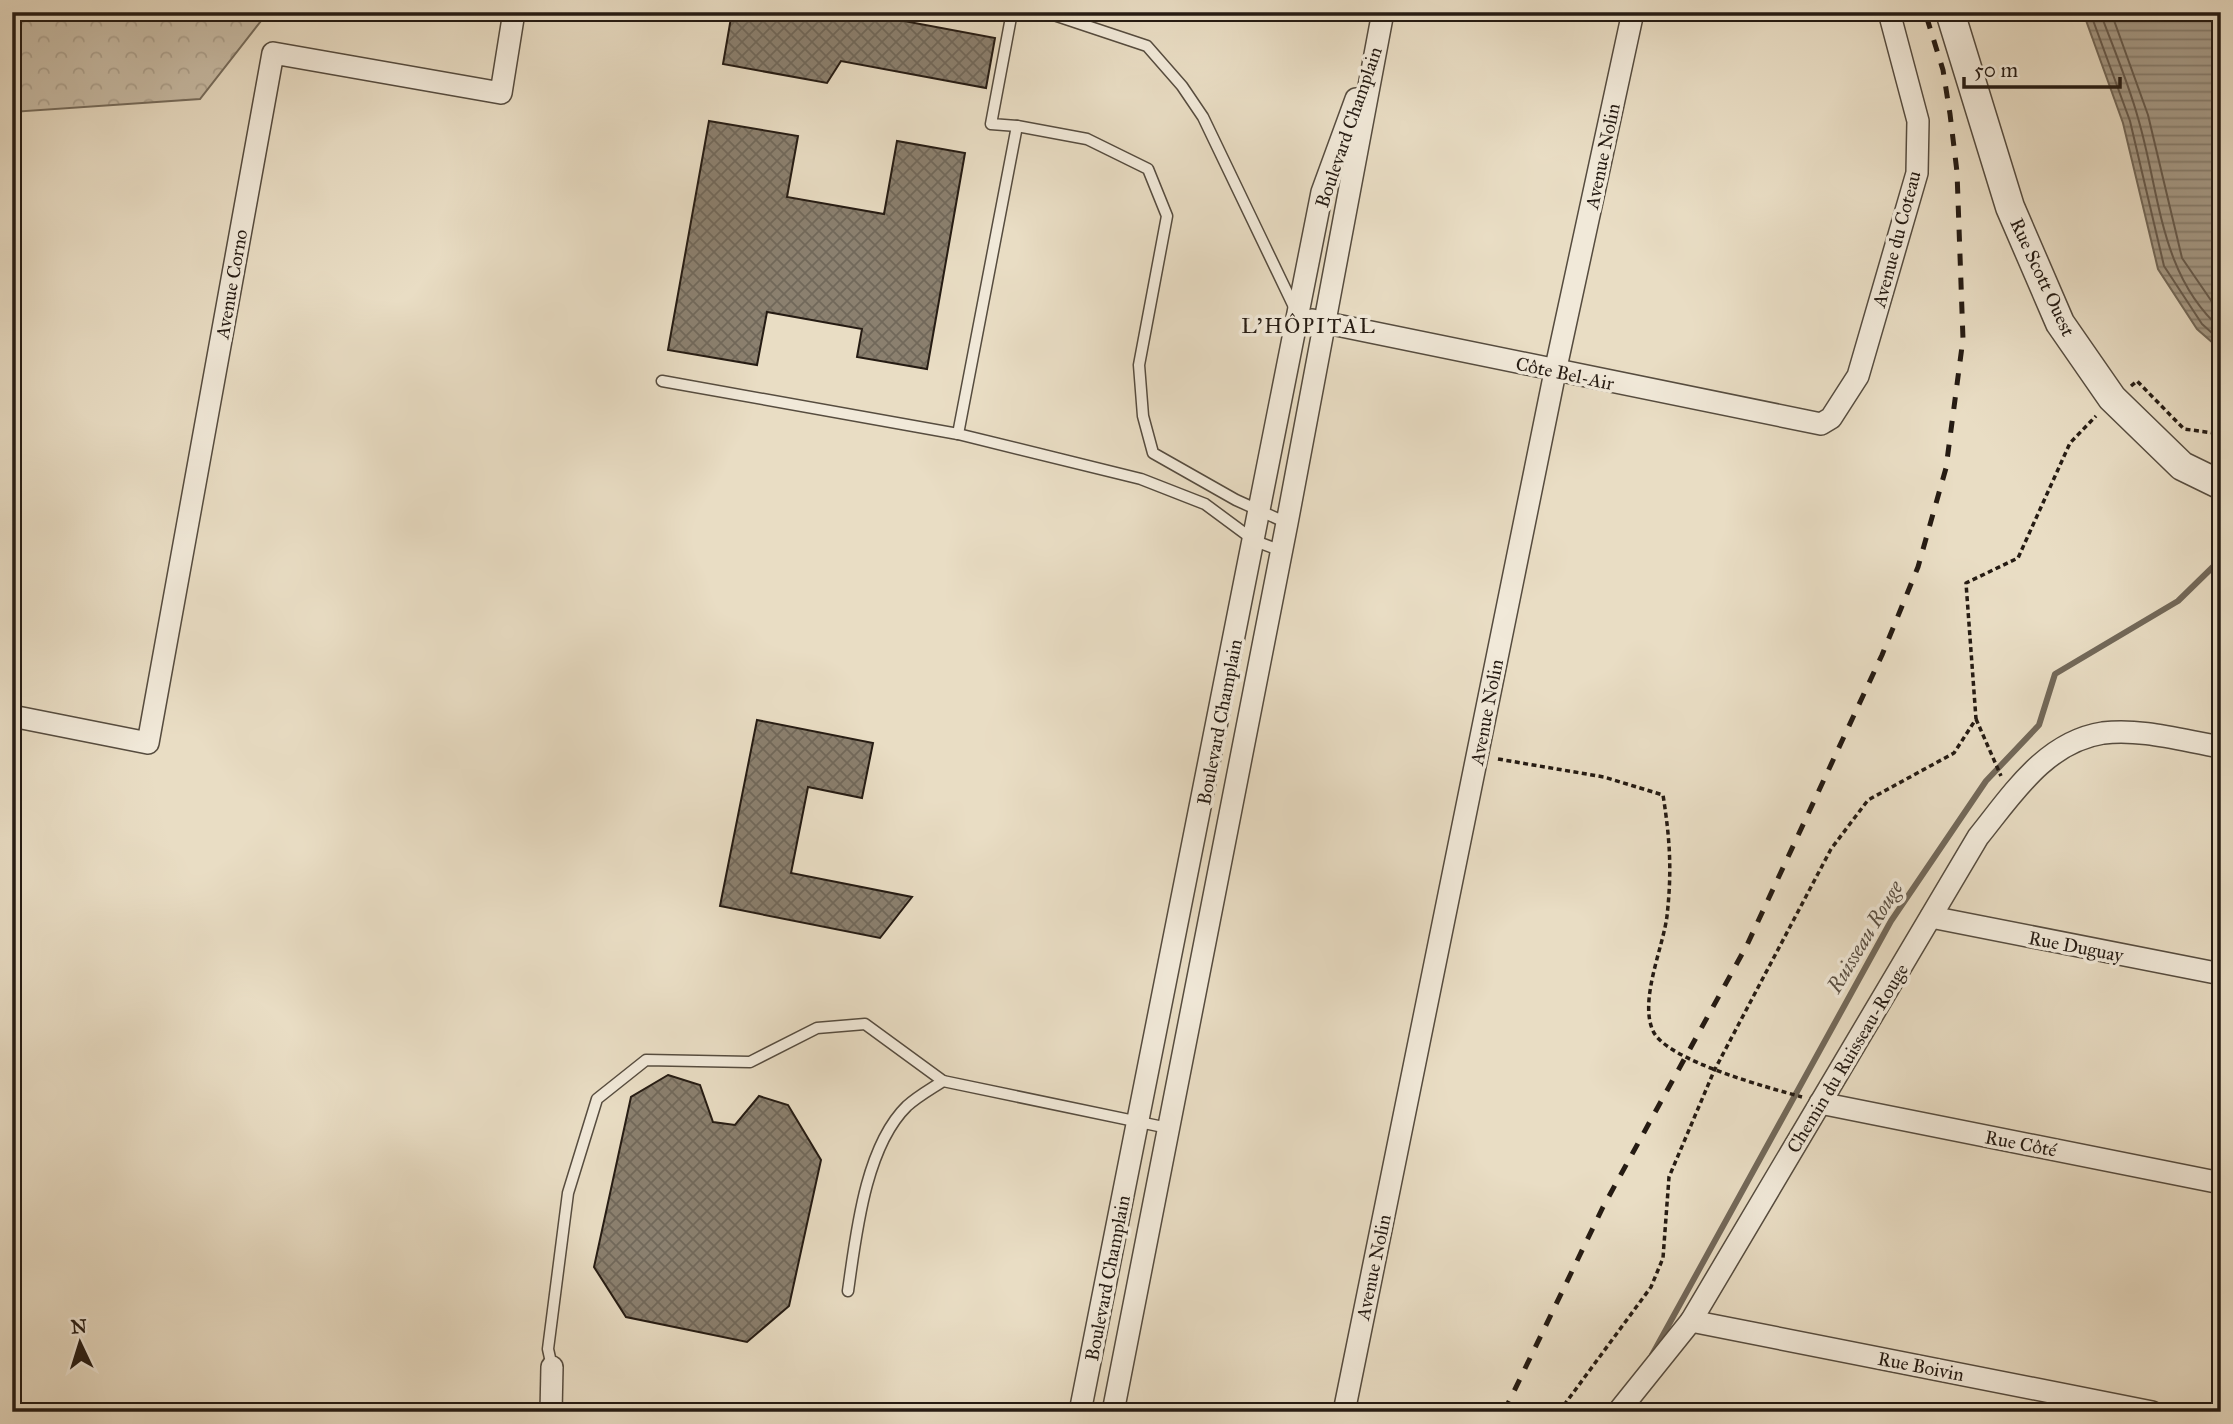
<svg xmlns="http://www.w3.org/2000/svg" width="2233" height="1424" font-family="'IM FELL Great Primer',serif">
<style>
.forest{fill:url(#forest-crowns);stroke:#766c5c;stroke-width:2}
.water{fill:url(#water-rules);stroke:#726859;stroke-width:2}
.lines{fill:none;stroke-linecap:round;stroke-linejoin:round}
.shore{stroke:#665b4e;stroke-width:2}
.stream{stroke:#726859;stroke-width:6}
.building{fill:url(#building-cross-hatch);stroke:#251b13;stroke-width:2}
.service-casing{stroke:#564c3f;stroke-width:13}
.minor-casing{stroke:#564c3f;stroke-width:24}
.tertiary-casing{stroke:#564c3f;stroke-width:31}
.path{stroke:#251b13;stroke-width:3.5;stroke-dasharray:5 3.5;stroke-linecap:butt}
.service{stroke:#f1e9d9;stroke-width:10}
.minor{stroke:#f1e9d9;stroke-width:21}
.tertiary{stroke:#f1e9d9;stroke-width:28}
.rail{stroke:#251b13;stroke-width:5;stroke-dasharray:12 12;stroke-linecap:butt}
.labels{text-anchor:middle;stroke-width:7;stroke-linejoin:round;paint-order:stroke}
.street-label{font-size:19px;fill:#251b13;stroke:#f1e9d9}
.neighbourhood-label{font-size:21px;letter-spacing:2px;fill:#251b13;stroke:#f1e9d9}
.water-label{font-size:21px;font-style:italic;fill:#594e42;stroke:#f1e9d9}
</style>
<defs>
<pattern id="forest-crowns" width="20" height="18" patternUnits="userSpaceOnUse" patternTransform="scale(1.75)"><rect width="20" height="18" fill="#c8bca6"/><path d="M2 6a3 3 0 1 1 6 0M12 15a3 3 0 1 1 6 0" fill="none" stroke="#aca18e"/></pattern>
<pattern id="water-rules" width="6" height="5" patternUnits="userSpaceOnUse" patternTransform="scale(1.75)"><rect width="6" height="5" fill="#a69b88"/><path d="M0 2.5h6" fill="none" stroke="#877e6e"/></pattern>
<pattern id="building-cross-hatch" width="8" height="8" patternUnits="userSpaceOnUse" patternTransform="scale(1.75)"><rect width="8" height="8" fill="#8b806f"/><path d="M0 0l8 8M0 8l8-8" fill="none" stroke="#71685a"/></pattern>
</defs>
<rect width="100%" height="100%" fill="#e9ddc4"/>
<filter id="stains"><feTurbulence type="fractalNoise" baseFrequency=".00286" numOctaves="4"/><feColorMatrix values="0 0 0 0 .2 0 0 0 0 .09 0 0 0 0 .02 0 0 0 .5 -.17"/></filter>
<radialGradient id="worn" r=".72"><stop offset=".6" stop-color="#630" stop-opacity="0"/><stop offset="1" stop-color="#630" stop-opacity=".3"/></radialGradient>
<path class="forest" d="M12 12H268L200 99 12 112Z"/>
<path class="water" d="M2083 12H2221V350L2197 329 2158 269 2123 123Z"/>
<g class="lines">
<g class="shore">
<path d="M2090 12 2130 121 2164 266 2202 324 2221 341"/>
<path d="M2100 12C2113 47 2128 82 2138 118 2160 192 2159 274 2221 329"/>
<path d="M2111 12 2148 115 2182 258 2221 315"/>
</g>
<path class="stream" d="M1652 1355 1891 921 1986 781 2039 725 2055 674 2178 601 2221 559"/>
</g>
<g class="building">
<path d="M732 12H856L995 38 986 88 841 61 827 83 723 64Z"/>
<path d="M709 121 798 136 787 197 884 214 897 141 965 153 927 369 857 357 862 329 767 312 757 365 668 350Z"/>
<path d="M757 720 873 743 862 798 808 787 791 873 912 897 880 938 720 906Z"/>
<path d="M668 1075 700 1085 713 1122 735 1125 759 1096 788 1105 821 1160 789 1306 747 1342 626 1317 594 1267 631 1097Z"/>
</g>
<g class="lines">
<defs>
<g id="service">
<path d="M1012 12 991 124 1017 126"/>
<path d="M1045 12 1147 46 1182 86 1203 117 1296 311"/>
<path d="M662 381 958 434"/>
<path d="M1282 551 1255 541 1205 504 1141 479 958 434 1017 126 1087 139 1148 169 1167 216 1139 365 1143 416 1153 453 1236 500 1287 523"/>
<path d="M848 1291C856 1235 865 1147 907 1106 918 1096 931 1089 943 1081L1168 1128"/>
<path d="M552 1367 548 1349 568 1193 597 1099 646 1060 750 1062 817 1028 865 1024 943 1081"/>
</g>
<g id="minor">
<path d="M1312 320 1821 424 1831 418 1858 376 1917 173 1918 121 1889 12"/>
<path d="M12 716 148 743 273 53 501 93 514 12"/>
<path d="M1931 917 2221 974"/>
<path d="M1820 1103 2221 1183"/>
<path d="M1691 1321 2152 1412"/>
<path d="M551 1412 552 1367"/>
<path d="M1080 1412 1322 192 1356 99"/>
<path d="M1113 1412 1287 523 1383 12"/>
<path d="M1344 1412 1555 372 1633 12"/>
<path d="M1618 1412 1691 1321 1978 837C2012 795 2045 742 2103 733 2141 728 2184 741 2221 747"/>
</g>
<path id="tertiary" d="M1950 12 2010 207 2060 323 2112 398 2182 466 2221 485"/>
</defs>
<use href="#service" class="service-casing"/>
<use href="#minor" class="minor-casing"/>
<use href="#tertiary" class="tertiary-casing"/>
<g class="path">
<path d="M2131 386 2137 381 2184 429 2221 434"/>
<path d="M1976 719 2001 776"/>
<path d="M1498 759 1604 777 1663 795C1670 839 1672 871 1667 916 1663 948 1639 1000 1653 1031 1667 1061 1770 1088 1802 1097"/>
<path d="M1559 1412 1651 1287 1663 1258 1669 1177 1714 1071 1831 849 1868 800 1954 753 1976 719 1966 583 2018 558 2070 443 2096 416"/>
</g>
<use href="#service" class="service"/>
<use href="#minor" class="minor"/>
<use href="#tertiary" class="tertiary"/>
<path class="rail" d="M1504 1412 1603 1207 1747 945 1882 655 1918 567 1946 468 1963 339 1957 172 1950 114 1943 70 1925 12"/>
</g>
<g class="labels">
<g class="street-label">
<text transform="translate(1348 127) rotate(-71)" y="7">Boulevard Champlain</text>
<text transform="translate(1602 156) rotate(-78)" y="7">Avenue Nolin</text>
<text transform="translate(1896 239) rotate(-75)" y="7">Avenue du Coteau</text>
<text transform="translate(2043 277) rotate(65)" y="7">Rue Scott Ouest</text>
<text transform="translate(231 284) rotate(-80)" y="7">Avenue Corno</text>
<text transform="translate(1565 373) rotate(12)" y="7">Côte Bel-Air</text>
<text transform="translate(1486 712) rotate(-79)" y="7">Avenue Nolin</text>
<text transform="translate(1219 722) rotate(-79)" y="7">Boulevard Champlain</text>
<text transform="translate(2076 946) rotate(11)" y="7">Rue Duguay</text>
<text transform="translate(1847 1058) rotate(-59)" y="7">Chemin du Ruisseau-Rouge</text>
<text transform="translate(2021 1143) rotate(11)" y="7">Rue Côté</text>
<text transform="translate(1373 1267) rotate(-78)" y="7">Avenue Nolin</text>
<text transform="translate(1107 1278) rotate(-79)" y="7">Boulevard Champlain</text>
<text transform="translate(1921 1366) rotate(11)" y="7">Rue Boivin</text>
</g>
<g class="neighbourhood-label">
<text x="1309" y="333">L'HÔPITAL</text>
</g>
<g class="water-label">
<text transform="translate(1865 937) rotate(-59)" y="7">Ruisseau Rouge</text>
</g>
</g>
<rect width="2233" height="1424" fill="none" stroke="#e9ddc4" stroke-width="42"/>
<rect x="14" y="14" width="2205" height="1396" fill="none" stroke="#251b13" stroke-width="3.5"/>
<rect x="21" y="21" width="2191" height="1382" fill="none" stroke="#251b13" stroke-width="2"/>
<g transform="translate(80 1343) rotate(356)" stroke="#f1e9d9" stroke-width="5" paint-order="stroke">
<path d="M0-5L12 26L0 18L-12 26Z" fill="#251b13"/>
<text y="-10" font-size="19" font-weight="bold" text-anchor="middle" fill="#251b13">N</text>
</g>
<path d="M1964 77v10h156v-10" fill="none" stroke="#251b13" stroke-width="3.5"/>
<text x="1974" y="77" font-size="21" fill="#251b13" stroke="#f1e9d9" stroke-width="5" paint-order="stroke">50 m</text>
<rect width="100%" height="100%" filter="url(#stains)"/>
<rect width="100%" height="100%" fill="url(#worn)"/>
</svg>
